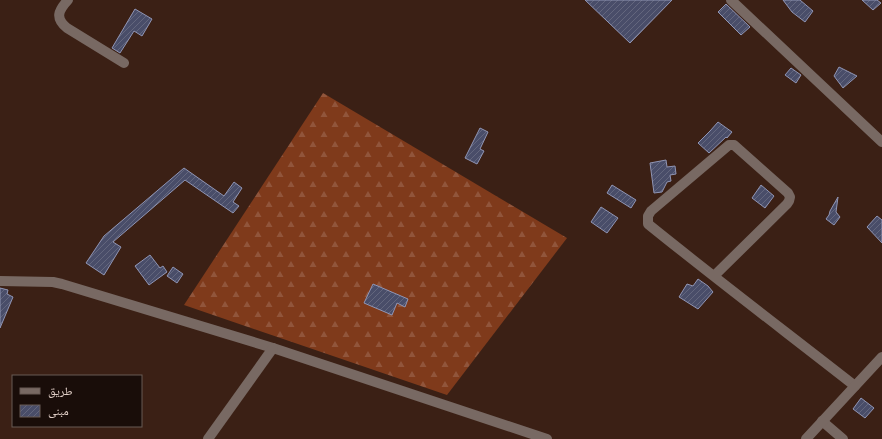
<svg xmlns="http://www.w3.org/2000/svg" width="882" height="439" font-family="Bitter,'Noto Naskh Arabic',serif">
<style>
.forest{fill:url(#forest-firs)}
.building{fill:url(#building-hatch);stroke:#9095b4}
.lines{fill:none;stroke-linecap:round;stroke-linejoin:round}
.minor{stroke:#786963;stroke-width:10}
</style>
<defs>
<pattern id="forest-firs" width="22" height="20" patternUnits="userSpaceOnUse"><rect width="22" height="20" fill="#7f3a1b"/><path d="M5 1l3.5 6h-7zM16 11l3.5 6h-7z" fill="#91553b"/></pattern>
<pattern id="building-hatch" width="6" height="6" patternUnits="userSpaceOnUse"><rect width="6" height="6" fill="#494d69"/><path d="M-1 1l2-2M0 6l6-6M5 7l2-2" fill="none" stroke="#63667d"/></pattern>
</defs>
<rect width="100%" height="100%" fill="#3b2015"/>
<path class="forest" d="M323 93 567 238 447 395 184 305Z"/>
<g class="building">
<path d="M585 0H672L630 43Z"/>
<path d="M783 0H800L813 11 805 22 792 12Z"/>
<path d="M862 0H877L881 3 873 10Z"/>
<path d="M726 4 750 27 741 35 718 12Z"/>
<path d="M135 9 152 19 142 36 134 31 120 53 112 48Z"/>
<path d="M839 67 857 76 843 88 834 76Z"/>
<path d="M791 68 801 75 796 83 785 75Z"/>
<path d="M718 122 732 132 727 138 726 137 709 153 698 143 710 131Z"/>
<path d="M480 128 488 132 480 149 484 151 477 164 465 158Z"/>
<path d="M666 160 667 167 675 166 676 174 670 175 671 181 667 182 662 192 654 193 650 163Z"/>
<path d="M184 168 224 196 234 182 242 188 233 202 239 206 233 213 185 180 113 242 121 247 104 275 86 263 104 236Z"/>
<path d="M612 185 636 200 631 208 607 193Z"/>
<path d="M761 185 774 196 765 208 752 198Z"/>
<path d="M838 197 836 212 840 217 834 225 826 219 829 215 830 211Z"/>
<path d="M601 207 618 218 607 233 591 222Z"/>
<path d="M877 216 882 220V243L867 227Z"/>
<path d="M150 255 160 268 163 266 167 272 149 285 135 266Z"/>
<path d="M173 267 183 274 177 283 167 276Z"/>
<path d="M698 279 708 286 713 292 698 309 679 297 687 284 693 286Z"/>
<path d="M373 284 408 299 405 307 397 303 392 315 364 303Z"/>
<path d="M0 288 8 290 7 294 13 297 0 328Z"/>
<path d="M861 398 874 408 865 418 853 409Z"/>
</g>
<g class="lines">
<g class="minor">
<path d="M68 0C58 11 55 18 67 28L124 63"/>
<path d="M731 0 882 142"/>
<path d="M714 276 787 204 789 201 790 197 788 193 734 145H729L651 211 648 216V224C716 279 786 332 855 386"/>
<path d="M0 281 53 282 62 284 273 348 547 439"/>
<path d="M822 421 843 439"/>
<path d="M208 439 273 348"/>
<path d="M806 439 882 357"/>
</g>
</g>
<rect x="12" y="375" width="130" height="52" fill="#190d09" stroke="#695b55"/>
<rect x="20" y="388" width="20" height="6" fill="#786963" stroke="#695b55"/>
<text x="48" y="395" font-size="12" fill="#e1cfc7">طريق</text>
<rect x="20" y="405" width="20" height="12" fill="url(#building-hatch)" stroke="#695b55"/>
<text x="48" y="415" font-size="12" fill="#e1cfc7">مبنى</text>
</svg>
